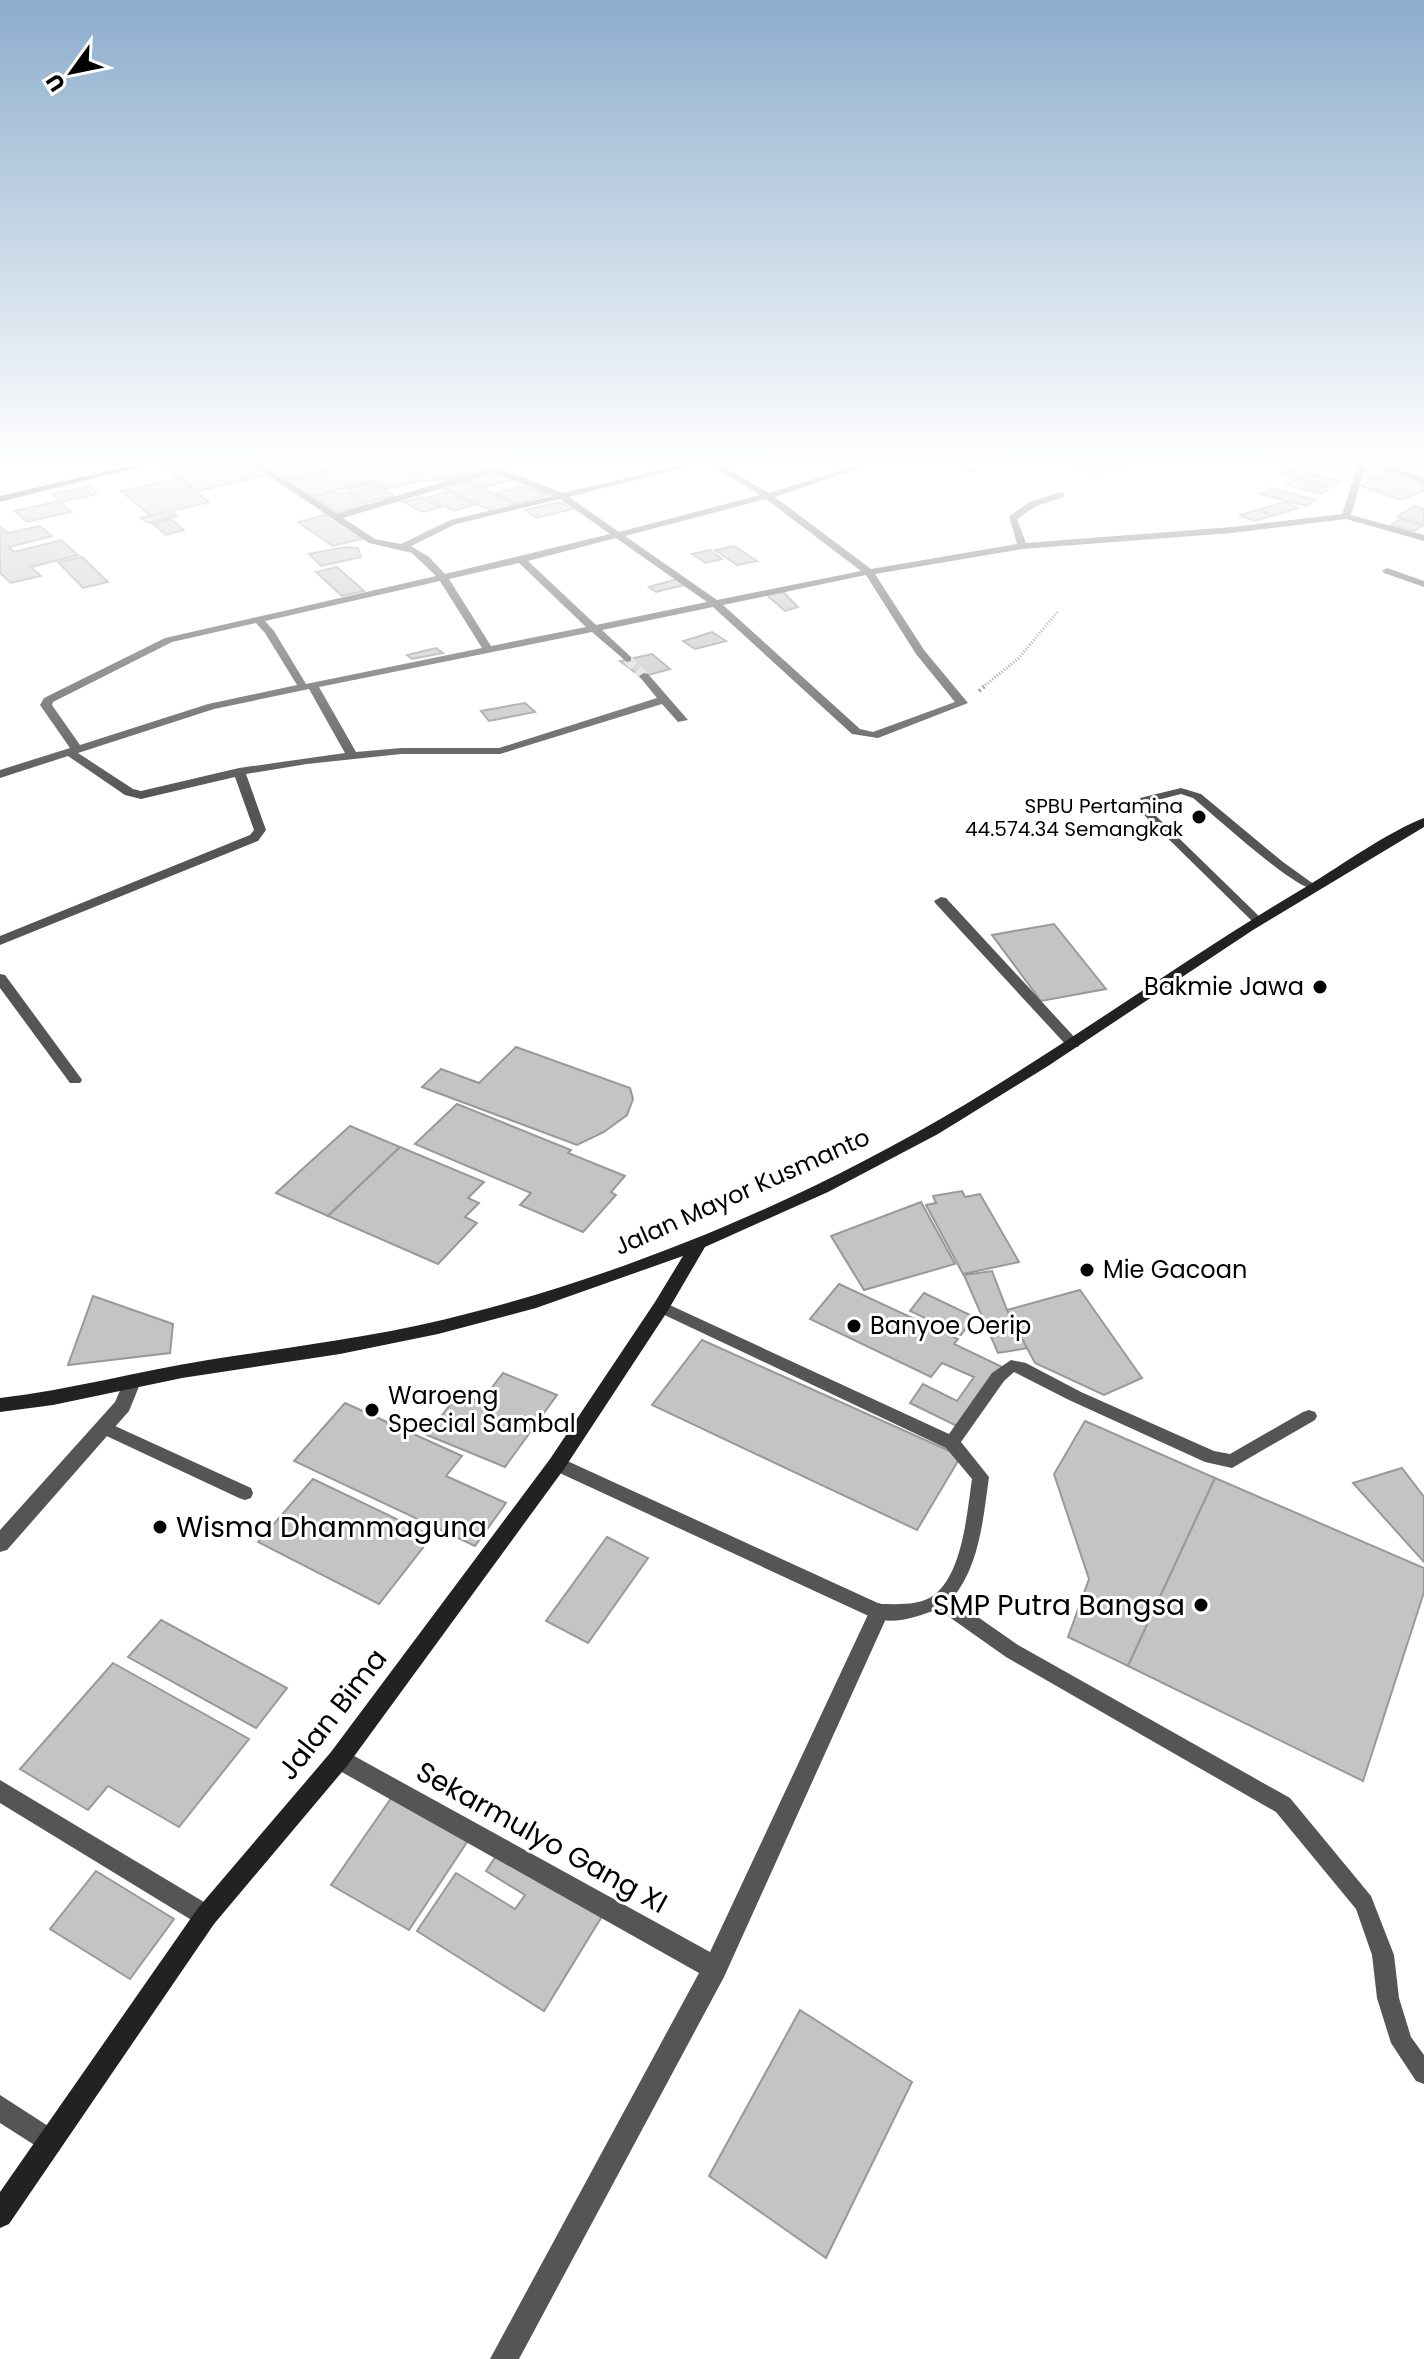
<svg xmlns="http://www.w3.org/2000/svg" width="1424" height="2359" font-family="Poppins,sans-serif">
<style>
.building{fill:#c4c4c4;stroke:#999;stroke-width:2}
.lines{fill:none;stroke-linecap:round;stroke-linejoin:round}
.street-tunnel{stroke:#d9d9d9;stroke-width:10;stroke-dasharray:10 5;stroke-linecap:butt}
.path-far1{stroke:#777;stroke-width:3;stroke-dasharray:1 2;stroke-linecap:butt}
.path{stroke:#777;stroke-width:4;stroke-dasharray:2 3;stroke-linecap:butt}
.lane{fill:#555;fill-rule:evenodd}
.street{fill:#555;fill-rule:evenodd}
.secondary{fill:#222;fill-rule:evenodd}
.poi-dot{fill:#000;stroke:#fff;stroke-width:3}
.labels{text-anchor:middle;stroke-width:6;stroke-linejoin:round;paint-order:stroke}
.far-poi-label{font-size:20px;fill:#000;stroke:#fff;text-anchor:end}
.poi-label{font-size:24px;fill:#000;stroke:#fff;text-anchor:start}
.street-label{font-size:24px;fill:#000;stroke:#fff}
.near-poi-label{font-size:28px;fill:#000;stroke:#fff;text-anchor:start}
.near-street-label{font-size:28px;fill:#000;stroke:#fff}
</style>
<rect width="100%" height="100%" fill="#fff"/>
<g class="building">
<path d="M159 465H254L269 474 199 491Z"/>
<path d="M267 465H292L306 475 287 479Z"/>
<path d="M292 465H320L327 470 306 475Z"/>
<path d="M336 465H402L416 474 410 475 419 481 386 489 374 481 312 496 286 482 342 469Z"/>
<path d="M414 465H468L474 473 453 477 454 479 420 481Z"/>
<path d="M1079 465H1128L1096 473Z"/>
<path d="M1311 465H1333L1351 469 1343 475 1308 467Z"/>
<path d="M1397 465H1424V467L1415 475 1391 470Z"/>
<path d="M1372 466 1391 472 1373 480 1360 476Z"/>
<path d="M1291 469 1340 481 1330 488 1281 475Z"/>
<path d="M496 471 515 479 482 488 463 479Z"/>
<path d="M1389 474 1424 485V490L1402 500 1359 486Z"/>
<path d="M178 478 209 502 151 516 121 491Z"/>
<path d="M463 479 516 504 493 512 440 486Z"/>
<path d="M1296 479 1330 488 1321 494 1287 485Z"/>
<path d="M374 483 394 496 368 502 348 489Z"/>
<path d="M89 486 98 494 61 502 52 494Z"/>
<path d="M522 486 547 495 516 504 495 494Z"/>
<path d="M1270 488 1315 500 1306 506 1260 494Z"/>
<path d="M335 491 339 494 348 492 368 505 337 513 312 497Z"/>
<path d="M449 491 474 505 453 511 428 497Z"/>
<path d="M422 497 441 507 423 512 403 502Z"/>
<path d="M59 501 71 512 27 522 15 511Z"/>
<path d="M561 502 572 509 536 518 525 510Z"/>
<path d="M1285 502 1298 508 1272 516 1258 510Z"/>
<path d="M1414 506 1424 509V524L1397 517Z"/>
<path d="M1258 510 1272 516 1254 521 1240 515Z"/>
<path d="M171 511 177 516 148 523 141 518Z"/>
<path d="M329 514 365 538 333 546 298 522Z"/>
<path d="M171 519 184 530 166 535 153 524Z"/>
<path d="M1401 519 1420 524 1424 525 1414 531 1391 525Z"/>
<path d="M0 526 8 533 40 526 52 536 9 547 14 552 61 540 78 555 31 567 41 576 11 583 0 573Z"/>
<path d="M734 546 757 561 737 565 715 550Z"/>
<path d="M346 547 358 548 361 557 321 566 309 554Z"/>
<path d="M710 550 722 559 706 563 692 554Z"/>
<path d="M82 557 108 582 83 588 58 562Z"/>
<path d="M337 567 364 591 342 596 316 572Z"/>
<path d="M677 579 684 585 656 592 649 587Z"/>
<path d="M783 592 798 607 785 611 767 595Z"/>
<path d="M712 632 726 641 695 649 683 641Z"/>
<path d="M436 648 443 653 412 659 407 655Z"/>
<path d="M652 654 670 669 641 677 620 661Z"/>
<path d="M525 703 535 712 489 721 481 711Z"/>
<path d="M1054 924 1106 989 1041 1001 992 935Z"/>
<path d="M516 1047 630 1088 633 1099 627 1115 604 1132 577 1145 422 1087 441 1069 479 1083Z"/>
<path d="M457 1104 571 1150 568 1153 625 1176 611 1192 616 1195 583 1232 520 1205 531 1193 415 1144Z"/>
<path d="M350 1126 400 1147 328 1216 276 1193Z"/>
<path d="M400 1147 484 1182 468 1198 479 1203 465 1217 477 1223 438 1264 328 1216Z"/>
<path d="M962 1191 965 1197 980 1194 1019 1262 963 1274 926 1205 936 1203 933 1196Z"/>
<path d="M921 1202 955 1264 864 1290 831 1236Z"/>
<path d="M992 1271 1007 1310 1028 1348 998 1353 964 1275Z"/>
<path d="M839 1284 958 1339 954 1344 1002 1367 961 1428 910 1403 923 1384 957 1401 974 1377 942 1363 931 1377 810 1319Z"/>
<path d="M1080 1290 1142 1378 1104 1395 1035 1363 1007 1310Z"/>
<path d="M924 1293 974 1317 961 1335 910 1311Z"/>
<path d="M93 1296 173 1324 170 1353 68 1365Z"/>
<path d="M702 1340 961 1456 917 1530 652 1405Z"/>
<path d="M503 1373 557 1395 505 1467 427 1435 459 1393 481 1402Z"/>
<path d="M345 1403 462 1456 446 1476 506 1503 475 1546 294 1461Z"/>
<path d="M1085 1421 1215 1478 1128 1666 1068 1637 1089 1579 1054 1474Z"/>
<path d="M1402 1468 1424 1497V1562L1353 1483Z"/>
<path d="M1215 1478 1424 1568V1592L1363 1781 1128 1666Z"/>
<path d="M313 1479 432 1536 379 1604 258 1542Z"/>
<path d="M607 1537 648 1558 588 1643 546 1621Z"/>
<path d="M161 1620 287 1688 256 1728 128 1657Z"/>
<path d="M113 1663 249 1739 179 1827 108 1786 88 1810 20 1769Z"/>
<path d="M394 1794 471 1836 409 1930 331 1885Z"/>
<path d="M500 1850 604 1913 544 2011 417 1931 456 1873 515 1909 525 1895 486 1871Z"/>
<path d="M96 1871 174 1919 130 1979 50 1929Z"/>
<path d="M800 2010 912 2082 826 2258 709 2176Z"/>
</g>
<g class="lines">
<path class="street-tunnel" d="M627 659 644 676"/>
<path class="path-far1" d="M983 687 1019 658 1058 611"/>
<path class="path" d="M979 691 986 685"/>
<g class="lane">
<path d="M1181 788 1201 794 1283 862 1315 885V889C1296 891 1213 814 1193 798L1181 794 1150 802 1151 811 1264 921 1258 924 1254 923 1141 812 1140 798Z"/>
<path d="M661 1301 949 1434 992 1373 1011 1360 1026 1363 1081 1392 1214 1451 1230 1454 1303 1412 1309 1410 1315 1412 1317 1416 1315 1420 1232 1468 1205 1462 1069 1400 1014 1372 1004 1381 961 1442 989 1477C983 1519 980 1565 952 1599L1018 1645 1290 1798 1371 1896 1394 1955 1399 1998 1411 2037 1424 2055V2084L1416 2081 1391 2043 1377 1998 1372 1955 1356 1909 1276 1812 1006 1657 938 1609C917 1617 895 1625 873 1618L551 1469 549 1464 551 1459 557 1457 563 1459 880 1604C897 1604 920 1606 934 1595 963 1573 967 1512 972 1479L946 1448 656 1311 653 1307 656 1303Z"/>
<path d="M104 1421 251 1488 253 1493 251 1498 245 1500 239 1498 98 1432 96 1427 98 1422Z"/>
</g>
<g class="street">
<path d="M253 465H262L337 514 489 468 501 469 563 493 680 465H693L569 497 619 532 760 495 711 465H721L769 493 857 465H869L775 497 871 569 1017 544 1009 516 1030 502 1061 492 1064 493V497L1036 506 1017 519 1026 543 1232 527 1342 514 1358 465H1366L1351 515 1424 535V541L1346 519 1232 533 1022 549 875 574 924 650 968 703 878 738 852 734 713 607 602 630 631 657V661L627 662 592 632 319 687 356 752 401 748H499L657 698 639 676 644 673 648 674 688 720 678 722 662 704 500 754H401L307 764 246 774 266 830 258 841 0 945V936L250 835 254 830 235 777 141 799 125 795 68 756 0 778V770L70 748 40 705 44 698 165 638 436 576 412 553 369 543ZM490 474H497L553 496 450 520 401 544 375 539 343 518ZM560 499 610 534 445 574 429 557 411 546 456 524ZM766 499 861 571 717 600 625 536ZM616 538 707 602 596 625 528 561ZM519 563 586 627 491 646 449 579ZM866 575 916 654 955 702 873 732 860 729 723 605ZM440 581 482 648 306 684 274 631 265 621ZM256 623 265 633 297 685 208 704 80 745 52 705 53 702 172 642ZM309 689 345 753 239 768 141 791 133 789 78 753 214 709Z"/>
<path d="M960 465H970L977 470 970 472Z"/>
<path d="M1070 465H1081L1085 468 1081 471Z"/>
<path d="M1368 465H1380L1424 477V483Z"/>
<path d="M1387 568 1424 581V587L1384 573 1382 571Z"/>
<path d="M941 897 946 898 1078 1041 1080 1044 1078 1047H1068L936 904 934 901Z"/>
<path d="M0 974 5 975 80 1077 82 1080 80 1083H70L0 988Z"/>
<path d="M131 1377 137 1379 140 1384 129 1411 7 1550 0 1552V1530L115 1402 125 1379Z"/>
<path d="M879 1603 886 1606 889 1612 724 1977 519 2359H490L699 1973 331 1766 328 1759 331 1752 339 1749 347 1752 710 1952 872 1606Z"/>
<path d="M0 1780 214 1908 218 1916 214 1924 206 1928 198 1924 0 1803Z"/>
<path d="M0 2095 59 2133 63 2142 59 2151 50 2155 0 2123Z"/>
</g>
<g class="secondary">
<path d="M133 465H147L0 502V496Z"/>
<path d="M1424 818V827L1253 930 1048 1066 938 1134 828 1192 705 1247 667 1312 564 1469 347 1766 214 1924 9 2224 0 2228V2192L198 1908 331 1752 550 1459 655 1302 683 1256 536 1308 438 1334 340 1354 182 1378 53 1405 0 1412V1398C70 1390 138 1371 208 1360 296 1346 384 1336 470 1313 644 1268 812 1196 966 1104 1082 1034 1192 954 1309 885 1343 864 1388 832 1424 818Z"/>
</g>
</g>
<linearGradient id="sky" x2="0" y2="1"><stop stop-color="#8cadcc"/><stop offset="0.58" stop-color="#fff"/><stop offset="1" stop-color="#fff" stop-opacity="0"/></linearGradient>
<rect width="1424" height="795" fill="url(#sky)"/>
<g class="poi-dot">
<circle cx="1199" cy="817" r="8"/>
<circle cx="1320" cy="987" r="8"/>
<circle cx="1087" cy="1270" r="8"/>
<circle cx="854" cy="1326" r="8"/>
<circle cx="372" cy="1410" r="8"/>
<circle cx="160" cy="1527" r="8"/>
<circle cx="1201" cy="1605" r="8"/>
</g>
<g class="labels">
<g class="far-poi-label">
<text x="1183" y="813">SPBU Pertamina<tspan x="1183" dy="23">44.574.34 Semangkak</tspan></text>
</g>
<g class="poi-label">
<text x="1304" y="995" text-anchor="end">Bakmie Jawa</text>
<text x="1103" y="1278">Mie Gacoan</text>
<text x="870" y="1334">Banyoe Oerip</text>
<text x="388" y="1404">Waroeng<tspan x="388" dy="28">Special Sambal</tspan></text>
</g>
<g class="street-label">
<text transform="translate(742 1192) rotate(-24)" y="8">Jalan Mayor Kusmanto</text>
</g>
<g class="near-poi-label">
<text x="176" y="1537">Wisma Dhammaguna</text>
<text x="1185" y="1615" text-anchor="end">SMP Putra Bangsa</text>
</g>
<g class="near-street-label">
<text transform="translate(332 1714) rotate(-52)" y="10">Jalan Bima</text>
<text transform="translate(542 1837) rotate(29)" y="10">Sekarmulyo Gang XI</text>
</g>
</g>
<g transform="translate(72 72) rotate(237)" stroke="#ffffff" stroke-width="6" paint-order="stroke">
<path d="M0-6L14 30L0 20L-14 30Z" fill="#000000"/>
<text y="-12" font-size="22" font-weight="bold" text-anchor="middle" fill="#000000">U</text>
</g>
</svg>
